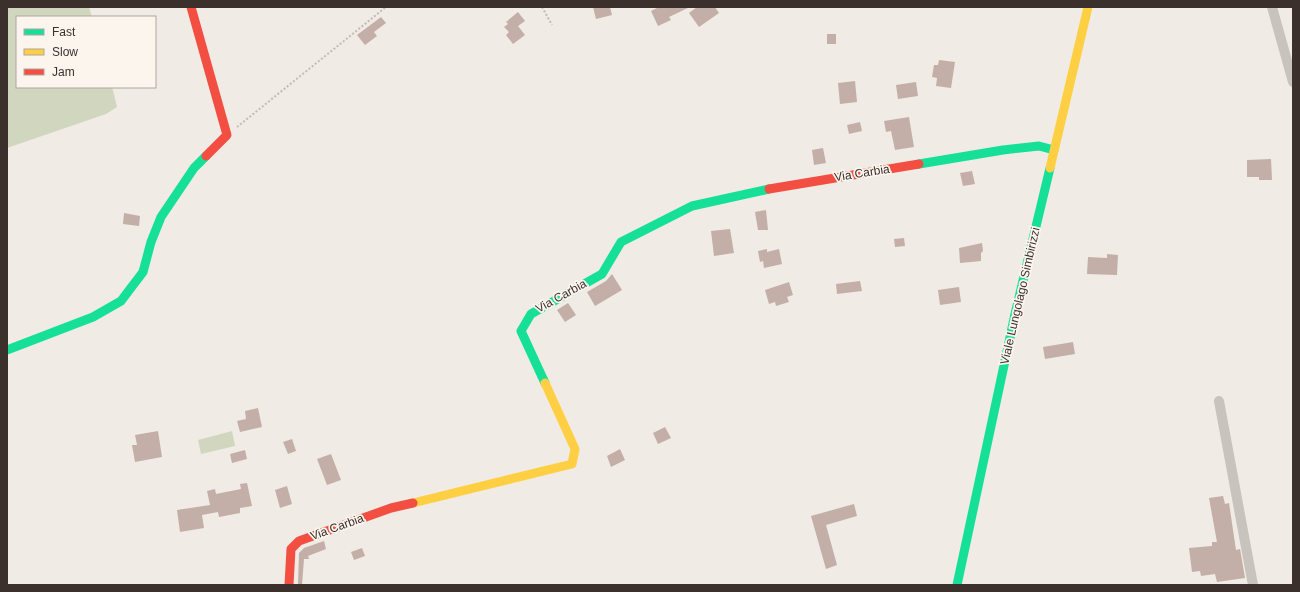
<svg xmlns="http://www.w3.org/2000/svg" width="1300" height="592" font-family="Arial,sans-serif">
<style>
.green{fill:#d1d6bf}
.building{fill:#c3afa7}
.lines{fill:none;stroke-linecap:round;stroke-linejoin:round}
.path{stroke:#c2bbb6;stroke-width:2;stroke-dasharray:2 2;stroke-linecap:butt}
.street{stroke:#c9c3be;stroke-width:10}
.fast{stroke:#16e098;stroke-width:9}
.slow{stroke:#ffcf43;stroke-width:9}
.jam{stroke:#f24e42;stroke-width:9}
.labels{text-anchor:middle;stroke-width:3.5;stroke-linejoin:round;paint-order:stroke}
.street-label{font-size:12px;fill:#3b302b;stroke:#fbf5ee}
</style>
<rect width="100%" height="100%" fill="#f0ebe5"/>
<g class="green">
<path d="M7 7H89L92 17H17V87H112L117 107 106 114 7 148Z"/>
<path d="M232 431 235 446 201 454 198 440Z"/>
</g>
<g class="building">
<path d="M593 7H610L612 15 596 19Z"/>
<path d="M659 7H690L669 17 671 20 658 26 651 11Z"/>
<path d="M697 7H715L719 13 699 27 689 13Z"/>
<path d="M518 12 525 21 518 26 525 35 513 44 506 35 509 32 504 27 508 24 506 22Z"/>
<path d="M381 17 386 23 374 32 377 36 365 45 357 35Z"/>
<rect x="827" y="34" width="9" height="10"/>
<path d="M939 60 955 62 951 88 936 86 937 78 932 77 934 65H938Z"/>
<path d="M855 81 857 102 840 104 838 83Z"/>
<path d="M916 82 918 96 898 99 896 85Z"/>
<path d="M909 117 914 147 895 150 891 131 886 132 884 121Z"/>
<path d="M860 122 862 131 849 134 847 125Z"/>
<path d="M823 148 826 163 814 165 812 150Z"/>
<path d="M1271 159 1272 180H1259V177H1247V160Z"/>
<path d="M972 171 975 184 963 186 960 173Z"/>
<path d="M766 210 768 230H758L755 212Z"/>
<path d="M124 213 140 216 139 226 123 224Z"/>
<path d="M730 229 734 253 714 256 711 231Z"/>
<path d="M904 238 905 246 895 247 894 239Z"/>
<path d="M982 243 983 251 981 253V261L960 263 959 248Z"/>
<path d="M767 249V252L779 249 782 264 764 268 763 261 760 262 758 251Z"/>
<path d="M1107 254 1118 255 1117 275 1087 274 1088 257 1107 258Z"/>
<path d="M612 274 622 290 595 306 587 292 606 281Z"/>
<path d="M860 281 862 291 837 294 836 284Z"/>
<path d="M789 282 793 295 787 297 789 302 776 306 775 302 769 304 765 290Z"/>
<path d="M959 287 961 302 940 305 938 290Z"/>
<path d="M568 303 576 315 565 322 557 310Z"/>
<path d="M1073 342 1075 354 1045 359 1043 347Z"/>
<path d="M258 408 262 427 240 432 237 421 246 419 245 411Z"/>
<path d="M665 427 671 438 658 444 653 433Z"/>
<path d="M158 431 162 457 135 462 132 445H137L135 435Z"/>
<path d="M292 439 296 451 288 454 283 442Z"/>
<path d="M620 449 625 460 611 467 607 456Z"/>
<path d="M245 450 247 459 232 463 230 454Z"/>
<path d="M331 454 341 480 327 485 317 459Z"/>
<path d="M247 483 252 506 240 508V513L219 517 218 512 202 515 204 528 180 532 177 510 210 505 207 491 215 489 216 494 241 489 240 484Z"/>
<path d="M287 486 292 504 280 508 275 490Z"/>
<path d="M1223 496 1225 504 1229 503 1236 550 1240 549 1245 578 1217 582 1215 574 1201 576 1200 571 1192 572 1189 548 1212 546V542H1217L1209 498Z"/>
<path d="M854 504 857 516 826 525 837 565 826 569 811 516Z"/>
<path d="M324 541 326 549 308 556 309 559H304L302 585H298L299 553 304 548Z"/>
<path d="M362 548 365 556 354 560 351 552Z"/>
</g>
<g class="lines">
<g class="path">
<path d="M542 7 552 25"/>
<path d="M237 127 386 7"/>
</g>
<g class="street">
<path d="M1272 7 1293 82"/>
<path d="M1219 401 1253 585"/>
</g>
<g class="fast">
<path d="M919 164 1003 150 1039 146 1054 150"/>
<path d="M7 350 93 317 121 301 143 272 151 242 161 217 194 168 206 156"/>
<path d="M545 383 521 331 531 314 602 274 621 242 692 206 769 189"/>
<path d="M957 585 1015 314 1050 168"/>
</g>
<g class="slow">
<path d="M1050 168 1088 7"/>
<path d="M413 503 572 464 575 449 545 383"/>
</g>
<g class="jam">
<path d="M191 7 227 135 206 156"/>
<path d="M769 189 919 164"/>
<path d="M289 585 291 549 299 541 391 508 413 503"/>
</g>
</g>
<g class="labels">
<g class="street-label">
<text transform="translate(862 173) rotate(-9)" y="4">Via Carbia</text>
<text transform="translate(561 296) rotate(-29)" y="4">Via Carbia</text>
<text transform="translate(1020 296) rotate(-77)" y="4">Viale Lungolago Simbirizzi</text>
<text transform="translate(337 527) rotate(-20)" y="4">Via Carbia</text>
</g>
</g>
<rect width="1300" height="592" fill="none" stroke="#3b302b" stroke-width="16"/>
<rect x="16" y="16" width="140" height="72" fill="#fbf5ee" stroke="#aea6a0"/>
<rect x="24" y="29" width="20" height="6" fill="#16e098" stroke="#aea6a0"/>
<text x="52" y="36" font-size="12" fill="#3b302b">Fast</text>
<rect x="24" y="49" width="20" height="6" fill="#ffcf43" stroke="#aea6a0"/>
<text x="52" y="56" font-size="12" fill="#3b302b">Slow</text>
<rect x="24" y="69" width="20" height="6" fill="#f24e42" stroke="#aea6a0"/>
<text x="52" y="76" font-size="12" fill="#3b302b">Jam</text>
</svg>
